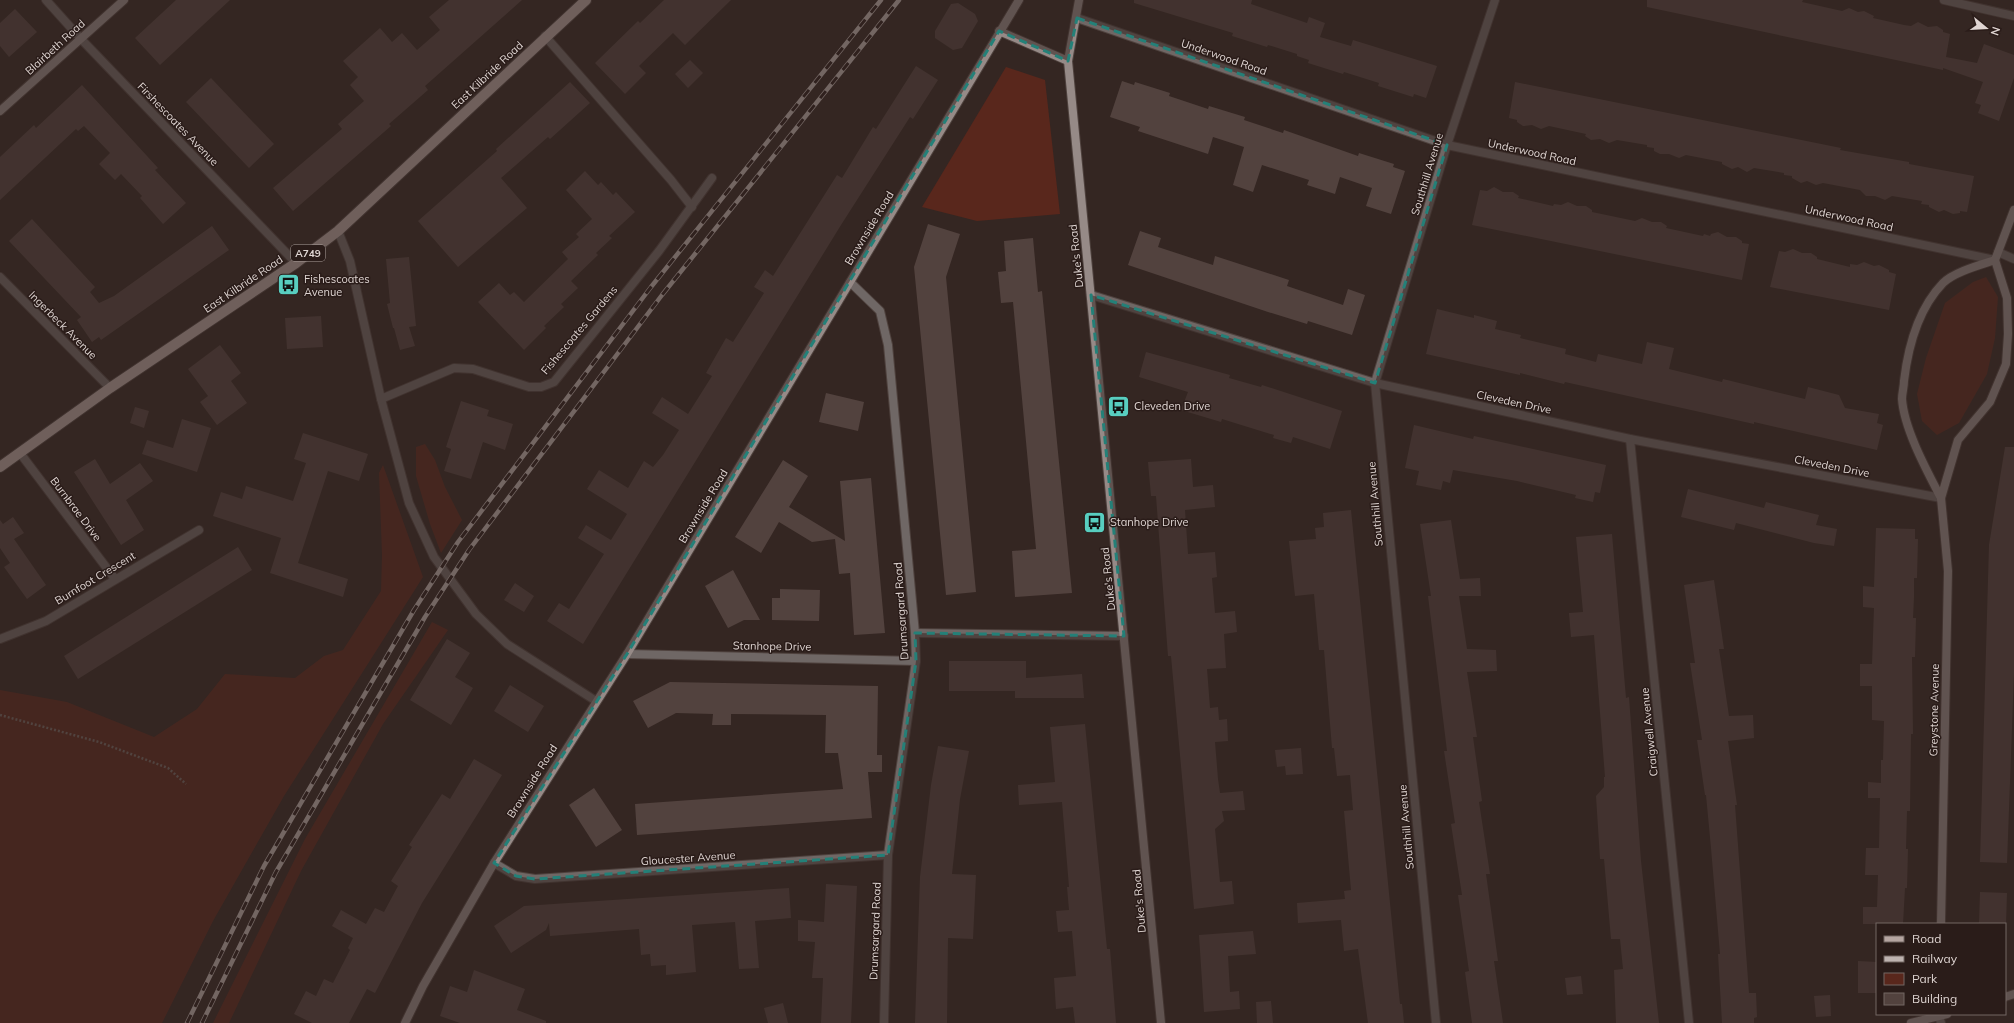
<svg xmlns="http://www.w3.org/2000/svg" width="2014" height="1023" font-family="Mulish,sans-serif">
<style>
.green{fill:#59271c}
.building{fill:#52423e}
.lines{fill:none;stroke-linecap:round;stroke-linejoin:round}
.lane-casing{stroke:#4f423e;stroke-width:10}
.street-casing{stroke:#4f423e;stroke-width:10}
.secondary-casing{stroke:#4f423e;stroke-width:10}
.primary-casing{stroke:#4f423e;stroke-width:12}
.path{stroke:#736763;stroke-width:2.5;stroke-dasharray:2 2;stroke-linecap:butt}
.lane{stroke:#6f6765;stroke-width:8}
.street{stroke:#6f6765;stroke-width:8}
.secondary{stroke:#968a87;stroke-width:8}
.primary{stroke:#b5a5a1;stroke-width:10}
.rail-casing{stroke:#beb3b0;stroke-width:4.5}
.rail{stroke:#2a1c19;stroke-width:3;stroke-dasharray:9;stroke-linecap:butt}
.marked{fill:none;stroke:#248078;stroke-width:3;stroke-dasharray:8 5;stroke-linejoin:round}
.labels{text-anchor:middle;stroke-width:3;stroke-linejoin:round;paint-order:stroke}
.shield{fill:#2a1c19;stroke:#a99e9a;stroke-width:1}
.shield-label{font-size:10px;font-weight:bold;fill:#dfd5d2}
.street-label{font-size:11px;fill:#dfd5d2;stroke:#2a1c19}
.poi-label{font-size:11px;fill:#dfd5d2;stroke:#2a1c19;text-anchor:start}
</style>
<rect width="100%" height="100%" fill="#342622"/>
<g class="green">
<path d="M1006 67 1045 80 1060 214 977 221 922 207Z"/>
<path d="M1986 277 1998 297 1995 338 1987 374 1959 423 1937 435 1922 421 1917 394 1926 358 1945 303 1973 282Z"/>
<path d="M425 444 435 460 445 487 462 520 441 553 430 524 416 476V447Z"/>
<path d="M383 465 423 577 284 796 213 921 162 1023H0V690L67 702 154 737 197 709 225 674 295 678 324 656 343 650 381 591 382 555 379 473Z"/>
<path d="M432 622 448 630 383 724 301 871 229 1023H213L305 839Z"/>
</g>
<g class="building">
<path d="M176 0H230L160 65 135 38Z"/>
<path d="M449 0H522L425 86 428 90 389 124 391 126 293 211 273 188 342 129 338 124 364 101 350 85 358 77 343 61 380 28 392 42 402 33 417 50 440 30 429 17Z"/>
<path d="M664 0H731L685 45 673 33 639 66 646 73 625 94 595 63 638 21 640 23Z"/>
<path d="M1134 0H1252L1251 4 1307 23 1309 17 1325 23 1320 37 1351 46 1353 40 1437 66 1426 98 1414 94 1413 97 1378 86 1379 83 1344 72 1343 74 1308 63 1309 60 1297 56V54L1268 45 1267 47 1232 36 1233 33 1134 3Z"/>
<path d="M1647 0H1803L1802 2 1842 11 1849 8 1858 12 1864 11 1874 16 1873 18 1904 25 1911 26 1918 22 1928 27 1937 26 1943 30V32L1950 34 1946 57 1977 63 1984 44 2014 55V78L1999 121 1978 113 1981 105 1975 103 1983 82 1943 68V70L1647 7Z"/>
<path d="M958 3 975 14 978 21 962 48 953 50 935 38V31L951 4Z"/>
<path d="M15 9 37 32 9 57 0 46V23Z"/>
<path d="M690 60 703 73 688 88 675 74Z"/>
<path d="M916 66 938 80 913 119 910 117 841 225 583 644 547 621 559 603 569 609 604 554 578 538 586 525 611 540 627 514 587 489 599 470 628 488 644 461 653 467 663 455 679 430 652 413 662 397 688 414 712 376 706 373 726 338 733 342 764 293 754 287 765 270 773 276 837 175 842 178 873 127 876 129Z"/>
<path d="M211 78 274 144 249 168 186 102Z"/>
<path d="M1122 81 1134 85 1135 82 1170 93 1169 96 1208 109 1209 106 1245 117 1244 120 1283 133 1284 130 1358 156 1359 153 1394 164 1393 167 1405 171 1391 214 1366 206 1372 188 1340 177 1335 194 1307 185 1309 180 1262 165 1253 192 1233 185 1244 147 1213 137 1208 154 1138 131 1140 127 1110 117Z"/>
<path d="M570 82 590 103 550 139 548 137 501 178 527 208 458 267 418 221 497 151 496 149Z"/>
<path d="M1515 82 1841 148 1840 150 1909 162V164L1974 176 1967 212 1960 211V213L1953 214 1944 210 1939 212 1929 207V205L1921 204 1922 201 1892 196 1885 200 1875 196H1866L1860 190 1823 183 1816 185 1807 181 1801 183 1792 178V176L1784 175V173L1754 168 1747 172 1738 167 1732 169 1722 164V162L1686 155 1679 158 1669 154H1660L1654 151V148L1647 147V145L1617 140 1609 143 1600 139 1591 140 1585 136 1586 134 1549 126 1541 129 1532 125 1523 126 1517 122V120L1509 118Z"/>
<path d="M82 85 158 168 155 170 186 203 163 224 140 198 142 196 121 174 115 180 99 164 110 153 84 126 78 131 76 129 0 200V157L34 125 36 128Z"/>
<path d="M585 171 598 185 601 182 613 195 616 192 635 212 609 236 612 238 596 253 598 255 571 281 578 288 561 304 564 307 544 326 546 328 524 350 478 302 499 283 510 295 514 292 524 302 568 259 562 252 579 237 576 234 592 219 566 190Z"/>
<path d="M1494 187 1503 192H1513L1519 196 1518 198 1553 206 1554 204 1561 205 1568 202 1577 206H1586L1592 210V212L1635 221 1642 218 1652 222H1661L1667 226 1666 228 1703 236 1704 234 1710 236 1711 234 1718 232 1727 237H1736L1742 241V243L1749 244 1742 280 1472 225 1480 190 1487 191Z"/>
<path d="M32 219 95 287 90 292 99 303 114 296 212 226 229 250 101 340 99 337 92 342 77 320 81 317 9 241Z"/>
<path d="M928 224 960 234 946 277 976 592 946 595 914 267Z"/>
<path d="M1140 231 1161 238 1158 247 1213 265 1215 256 1289 280 1287 286 1343 305 1348 289 1365 295 1352 335 1308 321 1307 324 1268 312 1128 265Z"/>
<path d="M1033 238 1038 292 1042 291 1072 593 1015 597 1012 551 1036 549 1013 302 1001 303 998 272 1006 271 1004 241Z"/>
<path d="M1793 249 1802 253H1811L1817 257V259L1850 267V264L1857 265 1864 262 1874 266 1879 265 1889 270V272L1896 274 1889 310 1770 287 1779 251 1785 252Z"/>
<path d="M409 257 416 326 409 327 415 346 400 350 394 328H393L387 304 390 303 386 259Z"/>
<path d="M1437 309 1474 318V315L1497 321 1495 329 1521 335 1520 338 1566 349 1565 354 1596 362 1598 354 1642 364 1647 342 1674 348 1669 369 1722 382 1723 379 1805 399 1808 387 1839 395 1845 408 1879 414 1877 423 1883 425 1877 450 1754 422V424L1565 382 1564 384 1520 373V375L1426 354Z"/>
<path d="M321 316 323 347 287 349 285 318Z"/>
<path d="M220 345 241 373 231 381 247 403 217 425 200 402 208 396 188 369Z"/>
<path d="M1146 352 1230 375 1229 378 1261 387 1262 385 1342 411 1330 449 1293 437 1291 443 1273 438 1274 435 1222 419 1221 422 1181 410 1188 392 1139 377Z"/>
<path d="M826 393 864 402 858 431 819 422Z"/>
<path d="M461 401 489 410 487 416 513 424 505 450 483 442 471 479 444 471 451 449 446 447Z"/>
<path d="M135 407 149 411 144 428 130 423Z"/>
<path d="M182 419 211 428 197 472 142 454 147 440 173 448Z"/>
<path d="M1414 425 1473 439 1474 436 1606 465 1600 493 1595 492 1593 502 1575 498 1576 495 1517 481 1453 470 1450 483 1443 481 1441 490 1416 485 1419 471 1405 468Z"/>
<path d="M303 433 368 454 359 481 328 471 298 563 348 579 343 597 270 573 281 538 213 516 221 492 242 499 246 486 293 501 306 463 294 459Z"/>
<path d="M2005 447H2014V673L2007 863 1980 862 1989 545Z"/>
<path d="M95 459 110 484 140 463 153 481 126 500 144 530 121 545 74 472Z"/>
<path d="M1191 459 1193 487 1213 485 1215 507 1185 510 1188 554 1215 552 1217 577 1212 578 1215 613 1235 611 1237 632 1224 634 1226 668 1207 669 1210 708 1218 707 1219 720 1227 719 1228 741 1215 742 1218 779 1220 793 1243 791 1245 810 1222 811 1224 821 1215 829 1220 882 1232 881 1234 904 1194 909 1171 656H1168L1156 496H1151L1148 462Z"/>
<path d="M783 460 808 476 789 507 845 541 840 481 871 478 885 633 854 635 850 573 839 574 835 539 812 542 779 522 761 553 735 537Z"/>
<path d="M1688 489 1764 508 1766 502 1819 515 1816 525 1837 529 1834 546 1814 543 1736 523 1734 530 1681 517Z"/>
<path d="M1351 510 1400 1004H1402L1404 1023H1368L1358 949 1344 951 1341 920 1298 923 1297 903 1345 899 1344 891 1351 890 1344 811 1353 810 1350 775 1337 776 1334 748H1332L1324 650H1319L1314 594 1295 596 1289 541 1316 539 1315 528 1324 527 1323 513Z"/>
<path d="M13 517 24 533 14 539 46 585 27 599 4 567 10 563 0 548V520L3 524Z"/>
<path d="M1451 520 1460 579 1480 578 1481 596H1459L1467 649 1496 650 1497 671 1467 672 1477 737H1473L1482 801 1479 802 1490 874H1486L1498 961H1494L1503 1023H1472L1465 972 1469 971 1458 895H1462L1451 824 1455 823 1444 751H1447L1428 596H1431L1420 524Z"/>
<path d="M1876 528 1915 529V539H1918L1917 578H1914V597L1913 618H1916L1915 657H1912L1913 734H1911L1910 811H1907L1906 849H1908L1907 888H1905L1903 924H1863V907H1877L1878 875H1865L1866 848H1879L1880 798H1868V782L1881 783V760H1883L1884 721 1872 720V686H1860V664H1872L1874 608 1863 607V586L1874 587Z"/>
<path d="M1612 534 1626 698 1629 697 1641 861 1659 1023H1616L1614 970 1623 969 1620 939H1611L1604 859H1600L1596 796 1604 787V777H1605L1594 635 1571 637 1569 613 1583 612 1576 537Z"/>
<path d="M238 547 252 570 78 679 64 656Z"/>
<path d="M733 570 760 620H744L728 628 705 586Z"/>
<path d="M1714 580 1724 649H1719L1729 716 1753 715 1754 738 1728 741 1737 805H1735L1749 993H1756L1757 1017 1754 1018V1023H1722L1718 954H1720L1711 848 1706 795H1705L1697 740H1702L1690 663H1695L1684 585Z"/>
<path d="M515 583 534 596 524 612 504 600Z"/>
<path d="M780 589 820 590 819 621 772 620V598H780Z"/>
<path d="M447 639 470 653 455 677 473 688 451 725 410 700Z"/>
<path d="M949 661H1026V678L1082 674 1084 698H1015V691H949Z"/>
<path d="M670 682 878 686 877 755H882V772H868L872 818 637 835 635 804 843 789 838 753H825L826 715 731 714V725H712L713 714 676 713 648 728 633 701Z"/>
<path d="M510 685 544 706 528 732 494 711Z"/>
<path d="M1085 724 1107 949H1110L1116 1023H1075L1073 1007 1056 1009 1054 978 1076 976 1072 931 1058 932 1056 911 1069 910 1067 887H1069L1062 802 1019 805 1018 785 1055 782 1050 727Z"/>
<path d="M938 746 969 751 960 799 952 874 976 875 973 939 948 938 947 1023H915L920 877 931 785Z"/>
<path d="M1301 748 1303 774 1286 775 1285 766 1277 767 1275 750Z"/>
<path d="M474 759 502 775 422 903 375 993 367 989 349 1023H312L294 1014 306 991 316 996 324 979 333 983 350 950 348 948 353 938 332 926 341 910 366 924 375 908 384 912 398 886 391 881 412 847 409 845 442 794 450 799Z"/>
<path d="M594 788 622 830 596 847 569 805Z"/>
<path d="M826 884 857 886 851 1023H821L823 978H812L815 942 798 941V920L824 922Z"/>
<path d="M789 888 791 918 755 921 759 968 739 969 735 922 692 925 696 972 666 975V965L651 966 650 954 641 955 639 929 550 936 549 923 546 930 511 953 494 926 524 906Z"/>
<path d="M1980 892 2007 893 2006 924H1979Z"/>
<path d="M1253 931 1256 954 1228 956 1230 992 1239 991 1240 1009 1204 1012 1199 935Z"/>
<path d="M1858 961 1877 962V993H1858Z"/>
<path d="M474 970 525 989 517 1010 546 1021V1023H460L440 1016 450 986 467 992Z"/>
<path d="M1581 976 1583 994 1567 995 1565 978Z"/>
<path d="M1830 995 1831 1016 1816 1017 1814 996Z"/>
<path d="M1271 1001 1273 1023H1257L1256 1002Z"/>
<path d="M783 1003 788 1023H768L764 1008Z"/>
</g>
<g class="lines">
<defs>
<path id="lane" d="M1998 252 2014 259"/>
<g id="street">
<path d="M46 0 81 39 296 263"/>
<path d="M1944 0 2014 16"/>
<path d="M1077 18 1447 145 1995 260"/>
<path d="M545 36 671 180 692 207"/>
<path d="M338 231 350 261 381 399 409 503 434 557 476 614 507 644 596 701"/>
<path d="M0 277 110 388"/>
<path d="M850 282 880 311 888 345 915 633 916 661 888 855 884 1023"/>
<path d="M1091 295 1375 383 1630 439 1941 498"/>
<path d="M381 399 454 368 473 369 529 387H541L554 382 659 251 712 178"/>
<path d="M1630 439 1689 1023"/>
<path d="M20 453 115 579"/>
<path d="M915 633 1124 636"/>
<path d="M0 639 46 621 199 530"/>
<path d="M627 654 916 661"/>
<path d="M494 863 516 876 535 879 888 855"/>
<path d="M1939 1016 1941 1023"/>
<path d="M1436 1023 1375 383 1447 145 1495 0"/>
</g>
<g id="secondary">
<path d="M1079 0 1068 61 1161 1023"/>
<path d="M999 31 1068 61"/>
<path d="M0 111 124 0"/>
<path d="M1941 498C1927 471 1904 429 1902 399 1902 393 1904 387 1904 381 1908 347 1918 309 1943 283 1954 272 1980 265 1995 260"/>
<path d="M1941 924 1948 571 1941 498 1958 440 1990 402 2006 364 2008 334 2007 298 1995 260 2014 210"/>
<path d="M2005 997 2014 994"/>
<path d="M405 1023 423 986 494 863 627 654 1019 0"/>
<path d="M1911 1023 1947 1014"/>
</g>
<path id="primary" d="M0 467 110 388 296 263 338 231 586 0"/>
</defs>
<use href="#lane" class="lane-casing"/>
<use href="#street" class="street-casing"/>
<use href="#secondary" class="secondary-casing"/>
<use href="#primary" class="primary-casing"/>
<path class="path" d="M0 715 99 742 168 768 186 784"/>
<use href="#lane" class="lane"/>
<use href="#street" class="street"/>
<use href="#secondary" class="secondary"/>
<use href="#primary" class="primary"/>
<defs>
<g id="rail">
<path d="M187 1023 264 866 414 610 458 542 651 287 881 0"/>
<path d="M202 1023 276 872 425 617 469 550 662 295 899 0"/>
</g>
</defs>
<use href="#rail" class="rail-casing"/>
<use href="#rail" class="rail"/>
</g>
<path d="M0 0H2014V1023H0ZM1077 18 1447 145 1375 383 1091 295 1124 636 915 633 916 661 888 855 535 879 516 876 494 863 627 654 999 31 1068 61Z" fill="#342622" fill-opacity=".55" fill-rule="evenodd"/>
<path class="marked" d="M1077 18 1447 145 1375 383 1091 295 1124 636 915 633 916 661 888 855 535 879 516 876 494 863 627 654 999 31 1068 61Z"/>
<defs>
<symbol id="bus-square" viewBox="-11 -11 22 22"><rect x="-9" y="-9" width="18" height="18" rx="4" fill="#58cec0" stroke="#2a1c19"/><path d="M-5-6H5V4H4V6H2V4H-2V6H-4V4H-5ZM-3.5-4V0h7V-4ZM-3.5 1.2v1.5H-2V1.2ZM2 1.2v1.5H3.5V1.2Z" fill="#111"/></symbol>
</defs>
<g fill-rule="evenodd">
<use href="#bus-square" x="276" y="272" width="25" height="25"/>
<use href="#bus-square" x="1106" y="394" width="25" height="25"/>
<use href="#bus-square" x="1082" y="510" width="25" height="25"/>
</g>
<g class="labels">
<rect class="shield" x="291" y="245" width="34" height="16" rx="3"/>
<g class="shield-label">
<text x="308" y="257">A749</text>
</g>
<g class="street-label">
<text transform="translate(55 47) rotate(-42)" y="4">Blairbeth Road</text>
<text transform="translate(1224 57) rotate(19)" y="4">Underwood Road</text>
<text transform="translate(487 75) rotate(-43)" y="4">East Kilbride Road</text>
<text transform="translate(178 124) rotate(46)" y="4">Firshescoates Avenue</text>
<text transform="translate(1532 152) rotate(12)" y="4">Underwood Road</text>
<text transform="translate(1427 174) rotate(-73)" y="4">Southhill Avenue</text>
<text transform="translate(1849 218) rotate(12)" y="4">Underwood Road</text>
<text transform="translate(869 228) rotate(-59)" y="4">Brownside Road</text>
<text transform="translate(1076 256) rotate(-96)" y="4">Duke's Road</text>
<text transform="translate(243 284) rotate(-34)" y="4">East Kilbride Road</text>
<text transform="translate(63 325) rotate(45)" y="4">Ingerbeck Avenue</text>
<text transform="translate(579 330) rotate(-50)" y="4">Fishescoates Gardens</text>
<text transform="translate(1514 402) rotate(12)" y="4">Cleveden Drive</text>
<text transform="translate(1832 466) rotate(11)" y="4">Cleveden Drive</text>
<text transform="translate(1375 504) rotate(-95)" y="4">Southhill Avenue</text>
<text transform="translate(703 506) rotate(-59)" y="4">Brownside Road</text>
<text transform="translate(76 509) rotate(53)" y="4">Burnbrae Drive</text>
<text transform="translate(95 578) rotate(-31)" y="4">Burnfoot Crescent</text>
<text transform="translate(1108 579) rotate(-96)" y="4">Duke's Road</text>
<text transform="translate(901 611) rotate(-94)" y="4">Drumsargard Road</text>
<text transform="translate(772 646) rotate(1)" y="4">Stanhope Drive</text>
<text transform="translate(1934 710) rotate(-89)" y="4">Greystone Avenue</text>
<text transform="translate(1649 732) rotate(-96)" y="4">Craigwell Avenue</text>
<text transform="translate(532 781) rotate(-58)" y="4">Brownside Road</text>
<text transform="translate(1406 827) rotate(-95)" y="4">Southhill Avenue</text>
<text transform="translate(688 858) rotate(-4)" y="4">Gloucester Avenue</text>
<text transform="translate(1139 901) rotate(-95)" y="4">Duke's Road</text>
<text transform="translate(875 931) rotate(-88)" y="4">Drumsargard Road</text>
</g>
<g class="poi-label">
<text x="304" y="283">Fishescoates<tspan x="304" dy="13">Avenue</tspan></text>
<text x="1134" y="410">Cleveden Drive</text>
<text x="1110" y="526">Stanhope Drive</text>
</g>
</g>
<rect x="1876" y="923" width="130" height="92" fill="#2a1c19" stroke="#726663"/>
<rect x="1884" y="936" width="20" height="6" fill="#b5a5a1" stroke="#726663"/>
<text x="1912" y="943" font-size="12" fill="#dfd5d2">Road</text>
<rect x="1884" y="956" width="20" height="6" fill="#beb3b0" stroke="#726663"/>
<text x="1912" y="963" font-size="12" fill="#dfd5d2">Railway</text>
<rect x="1884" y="973" width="20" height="12" fill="#59271c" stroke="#726663"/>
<text x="1912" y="983" font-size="12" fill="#dfd5d2">Park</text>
<rect x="1884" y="993" width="20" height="12" fill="#52423e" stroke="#726663"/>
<text x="1912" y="1003" font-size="12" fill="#dfd5d2">Building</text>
<g transform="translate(1986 28) rotate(108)" stroke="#2a1c19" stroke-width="3" paint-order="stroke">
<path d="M0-3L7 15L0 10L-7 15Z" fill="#dfd5d2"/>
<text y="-6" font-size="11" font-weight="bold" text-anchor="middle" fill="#dfd5d2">N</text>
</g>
</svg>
